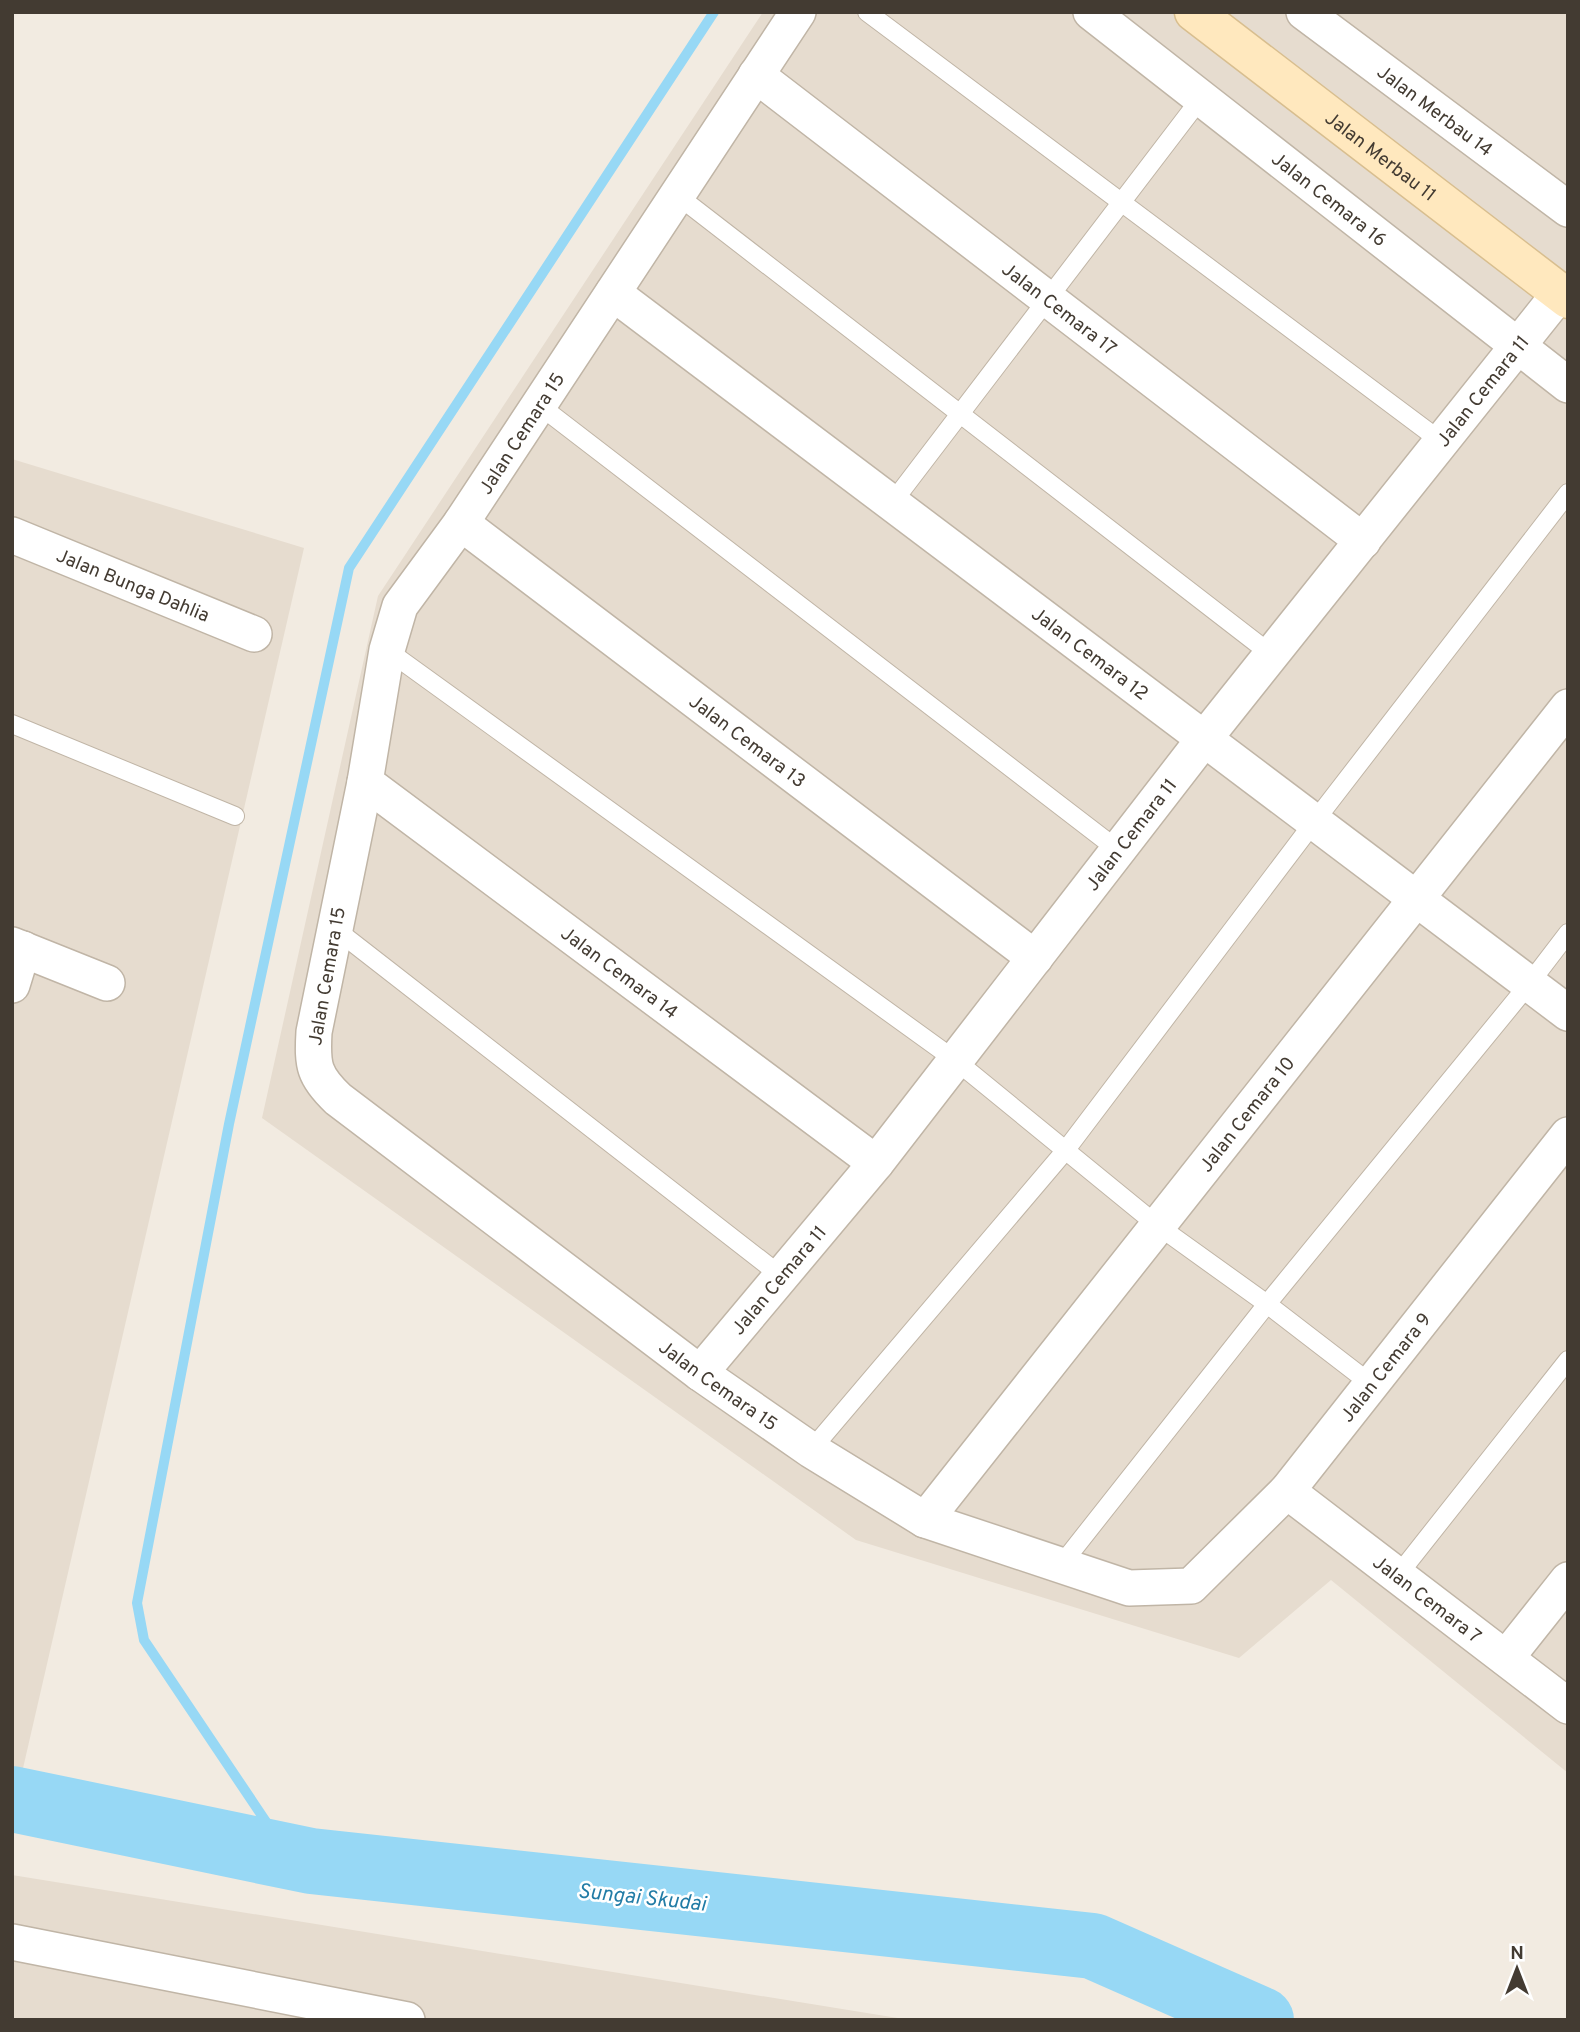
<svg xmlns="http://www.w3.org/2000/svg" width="1580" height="2032" font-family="Overpass,sans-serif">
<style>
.residential{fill:#e6dccf}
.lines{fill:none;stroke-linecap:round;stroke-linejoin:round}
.stream{stroke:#97d8f5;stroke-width:10}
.river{stroke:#97d8f5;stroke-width:66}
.lane-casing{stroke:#c0b5a6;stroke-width:20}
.street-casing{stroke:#c0b5a6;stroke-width:38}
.secondary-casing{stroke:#d8be8f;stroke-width:41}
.lane{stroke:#fff;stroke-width:18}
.street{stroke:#fff;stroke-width:35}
.secondary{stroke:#ffe8be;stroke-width:38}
.labels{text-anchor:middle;stroke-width:5;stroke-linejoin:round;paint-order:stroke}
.street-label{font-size:19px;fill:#433b32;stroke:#fff}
.water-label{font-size:21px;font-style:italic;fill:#227ca6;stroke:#fff}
</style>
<rect width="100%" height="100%" fill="#f2ebe1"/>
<g class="residential">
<path d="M763 12H1568V1773L1331 1580 1239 1658 856 1540 262 1118 378 596Z"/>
<path d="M12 459 304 548 12 1816Z"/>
<path d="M12 1875 910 2020H12Z"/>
</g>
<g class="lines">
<path class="stream" d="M289 1856 144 1640 137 1603 229 1124 349 568 714 12"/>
<path class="river" d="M12 1799 311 1861 1093 1946 1261 2020"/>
<defs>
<g id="lane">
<path d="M867 12 1442 442"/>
<path d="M677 195 1272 655"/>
<path d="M539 405 1118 850"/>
<path d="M892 503 1201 98"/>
<path d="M387 650 955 1060 1157 1225 1267 1304 1371 1384"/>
<path d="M12 724 235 816"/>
<path d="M334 928 780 1275"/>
<path d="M811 1450 1065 1151 1314 822 1568 493"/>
<path d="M1061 1565 1267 1304 1529 984 1568 933"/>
<path d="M1398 1575 1568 1360"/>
</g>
<g id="street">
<path id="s1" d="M798 12 461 523 400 606 387 650 365 782 314 1032C312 1066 314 1076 338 1099L700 1373 811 1450 925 1520 1129 1588 1191 1586 1287 1491 1568 1135"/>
<path id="s2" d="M1091 12 1568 385"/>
<path id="s3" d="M1304 12 1568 209"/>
<path id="s4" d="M756 75 1363 541"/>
<path id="s5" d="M613 293 1568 1013"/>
<path id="s6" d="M461 523 1035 958"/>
<path id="s7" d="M12 535 254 634"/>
<path id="s8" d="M365 782 876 1163"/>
<path d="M12 945 107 983"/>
<path d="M12 985 23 949"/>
<path id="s9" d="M700 1373 876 1163 1204 739 1560 293"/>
<path id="s10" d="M1287 1491 1568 1706"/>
<path id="s11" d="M925 1520 1568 707"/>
<path d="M1506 1658 1568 1580"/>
<path d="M12 1942 407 2020"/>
</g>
<g id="secondary">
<path id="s12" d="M1194 12 1568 299"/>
</g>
</defs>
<use href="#lane" class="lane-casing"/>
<use href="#street" class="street-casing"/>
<use href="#secondary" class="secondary-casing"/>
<use href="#lane" class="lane"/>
<use href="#street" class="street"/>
<use href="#secondary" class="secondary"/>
</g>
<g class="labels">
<g class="street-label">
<text dy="7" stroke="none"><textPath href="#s3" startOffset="164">Jalan Merbau 14</textPath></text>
<text dy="7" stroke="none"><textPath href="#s12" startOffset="236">Jalan Merbau 11</textPath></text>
<text dy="7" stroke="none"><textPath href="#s2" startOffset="303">Jalan Cemara 16</textPath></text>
<text dy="7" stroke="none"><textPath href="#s4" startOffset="383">Jalan Cemara 17</textPath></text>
<text dy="7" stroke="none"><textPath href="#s9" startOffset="1256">Jalan Cemara 11</textPath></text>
<text transform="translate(521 433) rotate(-57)" y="7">Jalan Cemara 15</text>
<text dy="7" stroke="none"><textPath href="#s7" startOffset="131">Jalan Bunga Dahlia</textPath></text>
<text dy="7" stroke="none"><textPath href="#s5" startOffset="598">Jalan Cemara 12</textPath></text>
<text dy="7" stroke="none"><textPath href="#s6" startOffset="360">Jalan Cemara 13</textPath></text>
<text dy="7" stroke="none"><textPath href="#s9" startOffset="690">Jalan Cemara 11</textPath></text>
<text dy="7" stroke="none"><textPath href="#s8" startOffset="318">Jalan Cemara 14</textPath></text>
<text transform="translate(326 976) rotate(-80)" y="7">Jalan Cemara 15</text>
<text dy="7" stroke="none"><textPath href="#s11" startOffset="518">Jalan Cemara 10</textPath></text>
<text dy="7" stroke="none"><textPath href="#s9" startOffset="122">Jalan Cemara 11</textPath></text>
<text dy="7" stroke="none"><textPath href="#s1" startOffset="2518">Jalan Cemara 9</textPath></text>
<text dy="7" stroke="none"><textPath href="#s1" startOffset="1701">Jalan Cemara 15</textPath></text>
<text dy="7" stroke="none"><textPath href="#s10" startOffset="177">Jalan Cemara 7</textPath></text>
</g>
<g class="water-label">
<text transform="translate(642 1897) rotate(6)" y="7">Sungai Skudai</text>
</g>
</g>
<rect width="1580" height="2032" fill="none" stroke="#433b32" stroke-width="28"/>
<g transform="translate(1517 1969)" stroke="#ffffff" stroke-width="5" paint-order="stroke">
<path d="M0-5L12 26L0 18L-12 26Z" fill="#433b32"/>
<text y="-10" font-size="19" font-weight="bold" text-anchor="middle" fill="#433b32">N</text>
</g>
</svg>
